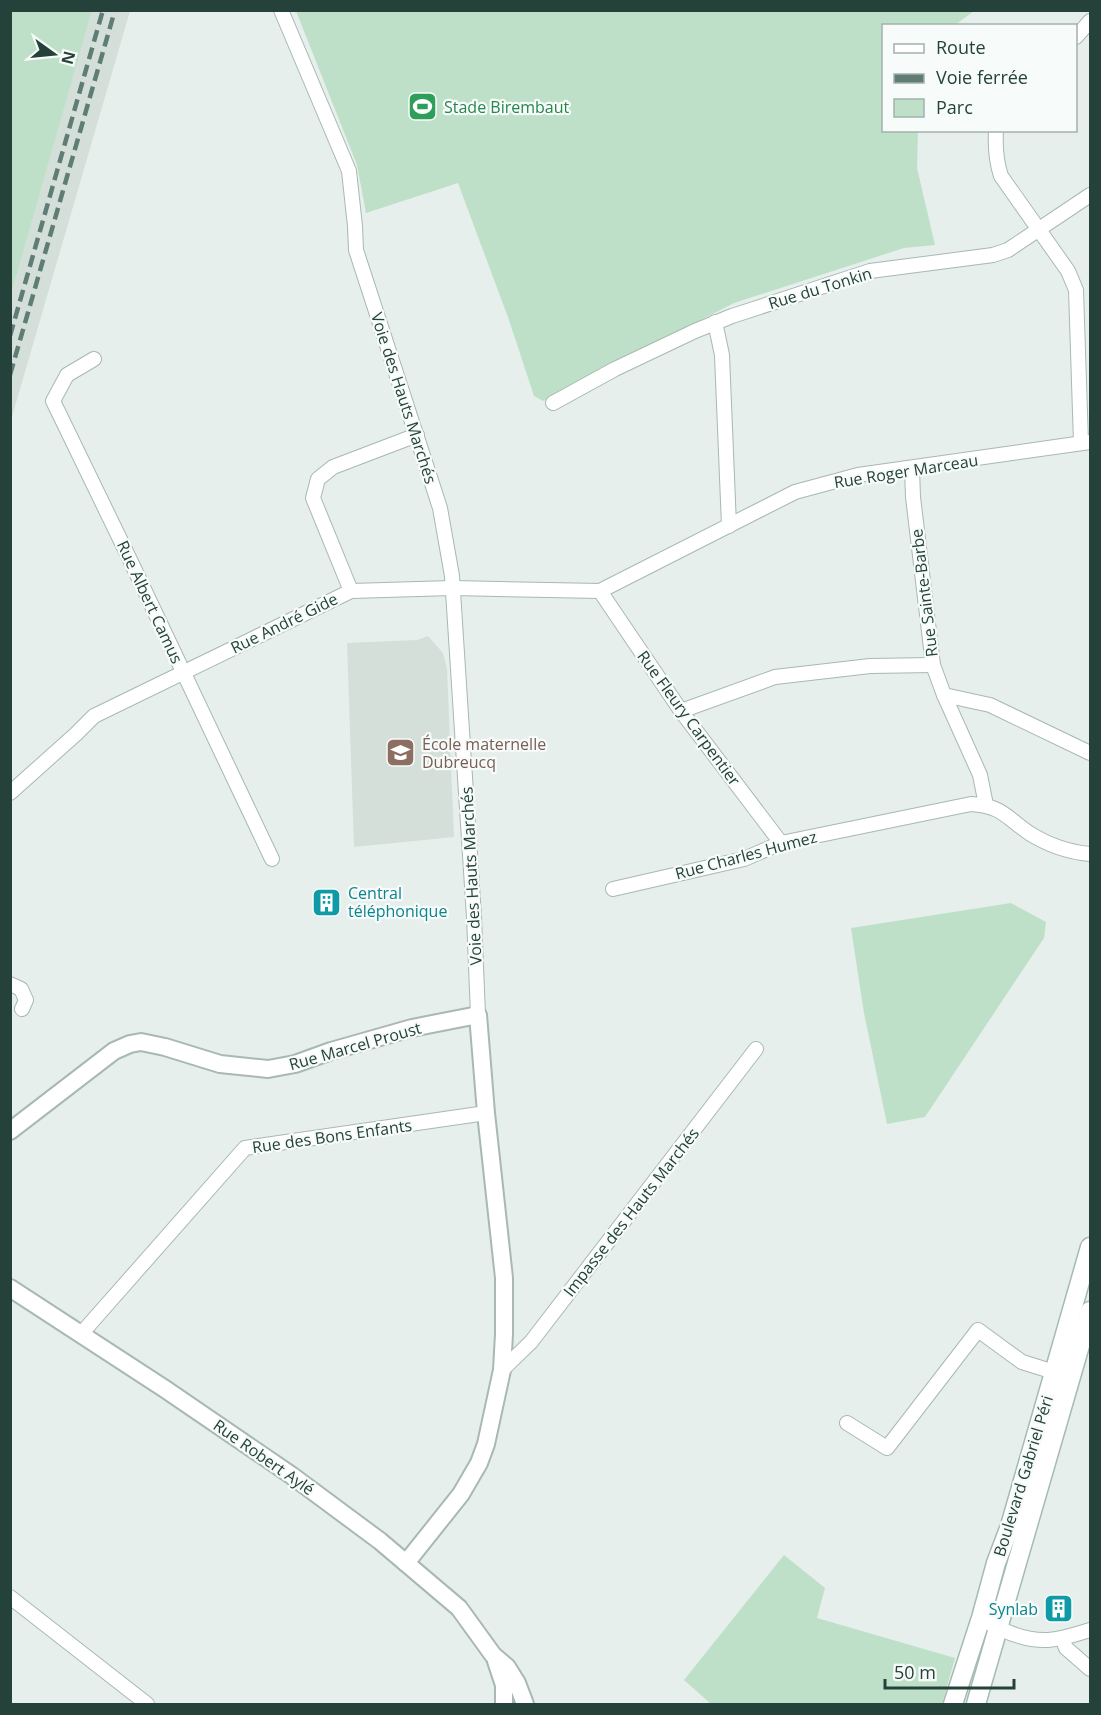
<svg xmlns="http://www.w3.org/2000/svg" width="1101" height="1715" font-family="'Open Sans',sans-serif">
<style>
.built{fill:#d4dfda}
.green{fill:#bfe0c8}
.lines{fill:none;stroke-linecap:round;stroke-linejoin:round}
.minor-casing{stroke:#a8b8b2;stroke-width:16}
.tertiary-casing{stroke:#a8b8b2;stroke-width:20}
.secondary-casing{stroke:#a4bbb3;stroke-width:21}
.minor{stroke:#fff;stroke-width:14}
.tertiary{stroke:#fff;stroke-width:16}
.secondary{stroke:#fff;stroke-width:18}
.rail{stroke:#5f7d75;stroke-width:4.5;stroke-dasharray:12 6;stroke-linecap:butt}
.labels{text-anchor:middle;stroke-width:4.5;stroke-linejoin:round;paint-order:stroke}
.leisure-label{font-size:16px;fill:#27864d;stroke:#f7fbf9;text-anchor:start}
.street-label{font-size:16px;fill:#24423a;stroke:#f7fbf9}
.education-label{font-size:16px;fill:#785e54;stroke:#f7fbf9;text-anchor:start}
.culture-label{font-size:16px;fill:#0d838f;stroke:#f7fbf9;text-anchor:start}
</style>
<rect width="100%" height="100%" fill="#e6efeb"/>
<g class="built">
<path d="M92 11H130L11 420V295Z"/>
<path d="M428 636 443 653 447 669 454 837 354 847 347 643 417 640Z"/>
</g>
<g class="green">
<path d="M11 10 92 11 11 295 10 11Z"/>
<path d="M296 11H974L955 25 884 26V130L918 131 917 168 935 245 904 248 734 303 543 401 534 396 509 320 458 183 366 213 357 165Z"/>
<path d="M1011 903 1046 922 1044 938 925 1117 887 1124 864 1013 851 928Z"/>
<path d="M784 1555 825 1588 817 1618 955 1658 942 1704H711L684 1680Z"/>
</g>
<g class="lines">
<defs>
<g id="minor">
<path d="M281 10 349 171 355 226 356 250 440 508 452 576 474 917 478 1015"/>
<path d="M1076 37 1090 21"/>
<path d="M996 130C995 147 996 161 1001 176L1068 271 1076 290 1081 443"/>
<path d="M715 322 722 355 729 526"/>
<path d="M94 359 67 375 53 401 133 566 272 859"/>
<path d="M553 403 615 369 695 331 732 316 870 271 993 255 1008 250 1090 195"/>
<path d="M912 469 913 497 933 665 944 695 980 775 986 805"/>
<path d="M351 591 313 498 318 479 333 467 417 435"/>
<path d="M600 591 681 711 781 843"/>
<path d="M944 695 990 705 1090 753"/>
<path d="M681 711 775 677 870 666 933 665"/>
<path d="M10 793 76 734 94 716 351 591 452 588 600 591 795 492 858 475 1090 442"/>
<path d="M613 889 744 859 781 843 971 804C1002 806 1006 817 1029 833 1048 845 1068 852 1090 854"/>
<path d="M10 984 21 989 26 1000 22 1009"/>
<path d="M81 1334 245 1148 486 1113"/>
<path d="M502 1370 531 1342 756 1049"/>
<path d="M847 1423 887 1448 978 1330 1022 1362 1054 1372"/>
<path d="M10 1597 147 1704"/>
<path d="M981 1618C1000 1630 1025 1641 1048 1640 1063 1639 1077 1634 1090 1630"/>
<path d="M1062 1638 1066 1648 1090 1669"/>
</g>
<g id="tertiary">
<path d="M10 1131 114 1051 130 1044 141 1042 165 1047 220 1064 268 1069 295 1064 331 1051 412 1028 478 1015 486 1113 504 1278V1334L502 1370 486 1444 479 1463 461 1494 406 1563"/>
<path d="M10 1288 165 1389 291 1475 380 1541 459 1608 493 1655 507 1667 517 1683 525 1704"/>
<path d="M496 1661 504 1685V1704"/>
</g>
<g id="secondary">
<path d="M953 1704 981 1618 996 1563 1010 1526 1090 1247"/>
<path d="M976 1704 1090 1311"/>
</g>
</defs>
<use href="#minor" class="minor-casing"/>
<use href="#tertiary" class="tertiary-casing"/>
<use href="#secondary" class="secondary-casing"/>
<use href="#minor" class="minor"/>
<use href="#tertiary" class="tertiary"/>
<use href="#secondary" class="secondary"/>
<g class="rail">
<path d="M10 336 103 10"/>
<path d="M10 375 115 10"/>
</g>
</g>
<defs>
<symbol id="stadium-square" viewBox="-11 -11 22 22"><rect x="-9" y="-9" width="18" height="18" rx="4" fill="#2e9e5b" stroke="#f7fbf9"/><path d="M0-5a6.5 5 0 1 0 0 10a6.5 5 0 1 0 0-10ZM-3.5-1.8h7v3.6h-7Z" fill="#fff"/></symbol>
<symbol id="school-square" viewBox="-11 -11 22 22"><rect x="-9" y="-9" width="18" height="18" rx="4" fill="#8d6e63" stroke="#f7fbf9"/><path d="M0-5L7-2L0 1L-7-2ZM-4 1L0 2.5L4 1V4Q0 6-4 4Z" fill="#fff"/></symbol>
<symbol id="building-square" viewBox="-11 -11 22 22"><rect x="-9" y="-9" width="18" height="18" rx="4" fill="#0f9aa8" stroke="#f7fbf9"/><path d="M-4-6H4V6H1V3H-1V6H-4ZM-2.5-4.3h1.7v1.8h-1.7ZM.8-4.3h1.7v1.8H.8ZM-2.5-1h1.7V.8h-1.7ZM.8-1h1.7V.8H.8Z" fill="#fff"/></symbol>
</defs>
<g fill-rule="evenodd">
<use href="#stadium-square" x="406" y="90" width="33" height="33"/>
<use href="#school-square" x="384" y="736" width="33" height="33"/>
<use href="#building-square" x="310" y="886" width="33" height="33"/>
<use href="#building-square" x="1042" y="1592" width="33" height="33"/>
</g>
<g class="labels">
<g class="leisure-label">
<text x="444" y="113">Stade Birembaut</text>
</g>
<g class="street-label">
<text transform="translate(820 288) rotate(-17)" y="6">Rue du Tonkin</text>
<text transform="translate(404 398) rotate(72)" y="6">Voie des Hauts Marchés</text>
<text transform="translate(906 471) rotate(-9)" y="6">Rue Roger Marceau</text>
<text transform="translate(924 593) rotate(-97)" y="6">Rue Sainte-Barbe</text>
<text transform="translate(150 602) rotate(65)" y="6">Rue Albert Camus</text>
<text transform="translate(284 623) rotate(-26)" y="6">Rue André Gide</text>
<text transform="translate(689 718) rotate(54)" y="6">Rue Fleury Carpentier</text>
<text transform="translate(746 855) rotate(-15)" y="6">Rue Charles Humez</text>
<text transform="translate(471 876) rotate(-93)" y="6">Voie des Hauts Marchés</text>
<text transform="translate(355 1046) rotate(-16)" y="6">Rue Marcel Proust</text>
<text transform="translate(332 1136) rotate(-8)" y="6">Rue des Bons Enfants</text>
<text transform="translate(631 1212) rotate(-52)" y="6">Impasse des Hauts Marchés</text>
<text transform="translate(264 1457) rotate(35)" y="6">Rue Robert Aylé</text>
<text transform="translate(1023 1476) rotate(-73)" y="6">Boulevard Gabriel Péri</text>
</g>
<g class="education-label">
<text x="422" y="750">École maternelle<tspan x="422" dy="18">Dubreucq</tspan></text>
</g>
<g class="culture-label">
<text x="348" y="899">Central<tspan x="348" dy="18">téléphonique</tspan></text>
<text x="1038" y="1615" text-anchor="end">Synlab</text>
</g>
</g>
<rect width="1101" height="1715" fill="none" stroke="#24423a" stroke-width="24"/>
<rect x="882" y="24" width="195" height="108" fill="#f7fbf9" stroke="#a3b1ad" stroke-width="1.5"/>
<rect x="894" y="44" width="30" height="9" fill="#ffffff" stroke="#a3b1ad" stroke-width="1.5"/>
<text x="936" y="54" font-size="18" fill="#24423a">Route</text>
<rect x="894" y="74" width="30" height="9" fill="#5f7d75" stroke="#a3b1ad" stroke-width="1.5"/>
<text x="936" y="84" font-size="18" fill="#24423a">Voie ferrée</text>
<rect x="894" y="99" width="30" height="18" fill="#bfe0c8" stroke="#a3b1ad" stroke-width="1.5"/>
<text x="936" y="114" font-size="18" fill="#24423a">Parc</text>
<g transform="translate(54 54) rotate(105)" stroke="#f7fbf9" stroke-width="4.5" paint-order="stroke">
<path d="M0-4.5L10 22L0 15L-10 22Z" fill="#24423a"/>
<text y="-9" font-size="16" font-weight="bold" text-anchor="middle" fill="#24423a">N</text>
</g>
<path d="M885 1679v9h129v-9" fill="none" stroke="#24423a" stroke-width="3"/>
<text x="894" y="1679" font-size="18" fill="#24423a" stroke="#f7fbf9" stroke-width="4.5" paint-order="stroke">50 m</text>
</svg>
